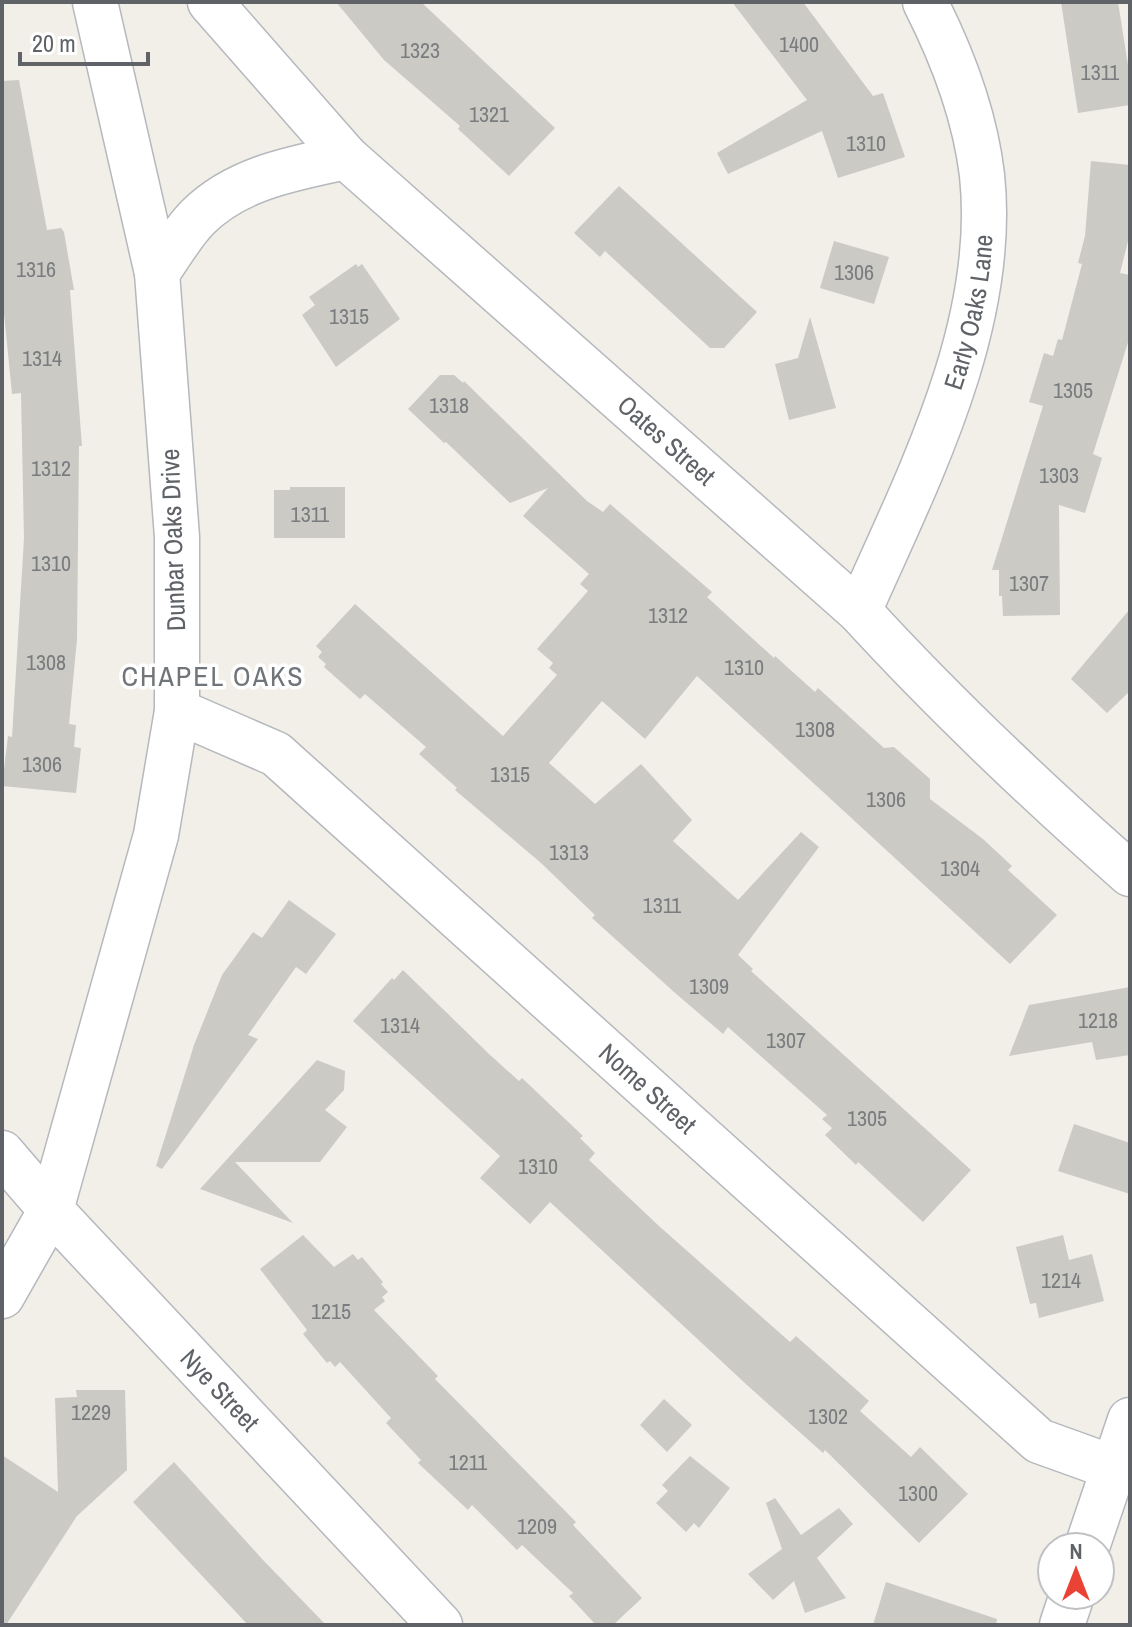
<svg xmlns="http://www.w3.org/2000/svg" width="1132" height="1627" font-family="'Archivo Narrow',sans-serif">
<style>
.building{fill:#cccac5}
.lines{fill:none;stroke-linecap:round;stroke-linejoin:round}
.minor-casing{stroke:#b5b8bc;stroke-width:47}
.minor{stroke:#fff;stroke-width:44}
.labels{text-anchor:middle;stroke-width:7;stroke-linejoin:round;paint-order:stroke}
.number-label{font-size:22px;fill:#7a7d7f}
.street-label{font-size:26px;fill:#5f6368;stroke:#fff}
.neighbourhood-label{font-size:28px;letter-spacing:2px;fill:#70757a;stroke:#fff}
</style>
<rect width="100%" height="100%" fill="#f1efe8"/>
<g class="building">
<path d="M336 2H421L555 128 509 176 458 129 460 126 384 60Z"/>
<path d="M732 2H803L873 96 883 93 905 157 838 178 822 131 728 174 717 153 807 100Z"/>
<path d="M1061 2H1118L1130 78V105L1078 113Z"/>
<path d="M19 80 47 230 61 228 64 232 74 290H70L82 446H79L77 639 69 724 76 725 74 747 81 748 76 793 2 786 8 736 12 737 24 538 21 393 12 394 2 293V81Z"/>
<path d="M1091 161 1130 165V233L1120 273 1130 275V336L1093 454 1102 458 1085 513 1059 505 1060 615 1003 616 1002 596H999V570H992L1043 406 1029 402 1044 353 1053 356 1058 339 1062 340 1082 264 1078 263 1085 236Z"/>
<path d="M619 186 757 312 724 348H710L605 251 600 257 574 233Z"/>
<path d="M834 241 889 257 874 304 820 288Z"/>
<path d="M356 264 358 267 362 264 400 319 336 367 302 315 315 305 309 297Z"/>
<path d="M810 317 836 408 789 420 775 364 798 358Z"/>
<path d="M440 375H454L463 383 464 381 587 501 603 512 610 504 712 592 707 597 774 658 775 656 815 692 818 688 884 748 894 747 930 779V799L983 839 1012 866 1008 870 1057 915 1010 964 697 676 645 739 602 701 549 763 595 804 641 764 692 820 673 841 738 900 801 832 819 847 738 955 753 969 751 971 971 1170 923 1222 858 1162 856 1165 825 1135 832 1128 822 1119 827 1115 728 1027 723 1034 674 992 592 918 595 915 541 863 455 790 457 788 419 754 426 747 365 694 360 699 324 667 326 664 318 657 322 652 316 646 355 604 503 736 557 675 549 668 553 663 537 649 588 591 580 584 589 574 523 516 548 488 510 503 446 442 444 443 408 409Z"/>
<path d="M290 487H345V538H274V490H290Z"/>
<path d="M1130 609V691L1107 713 1071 679Z"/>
<path d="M289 900 336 934 306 974 296 967 248 1035 258 1039 162 1169 156 1166 194 1045 222 975 253 932 262 938Z"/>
<path d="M403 970 489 1054 519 1081 522 1078 583 1136 580 1138 595 1153 589 1160 659 1226 790 1342 796 1336 869 1401 860 1411 911 1457 920 1447 968 1494 919 1543 825 1450 823 1453 747 1385 550 1202 530 1224 480 1178 500 1156 353 1021 392 978 394 980Z"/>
<path d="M1130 987V1055L1096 1060 1092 1042 1009 1056 1029 1005Z"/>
<path d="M317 1060 345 1071 344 1090 325 1110 347 1127 320 1162H235L293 1223 200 1189Z"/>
<path d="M1074 1124 1130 1143V1194L1058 1171Z"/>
<path d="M303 1235 334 1267 353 1254 358 1260 362 1257 383 1282 381 1284 388 1292 382 1297 385 1301 374 1310 438 1376 435 1379 576 1522 573 1525 642 1598 613 1625H596L569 1596 573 1593 522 1545 517 1550 472 1505 468 1510 418 1463 421 1460 386 1423 391 1418 340 1362 335 1367 330 1361 327 1363 303 1334 307 1330 260 1269Z"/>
<path d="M1063 1235 1069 1260 1092 1254 1104 1301 1039 1318 1036 1303 1030 1304 1016 1247Z"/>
<path d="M76 1390H125L127 1470 77 1516 6 1625H2V1455L58 1492 55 1398 77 1397Z"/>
<path d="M664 1399 692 1425 667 1452 640 1425Z"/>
<path d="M690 1456 730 1488 699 1528 694 1523 686 1532 656 1503 668 1491 662 1485Z"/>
<path d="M174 1462 264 1561 326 1625H248L133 1502Z"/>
<path d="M775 1498 801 1535 839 1508 853 1524 817 1558 846 1598 805 1613 794 1581 773 1600 748 1574 782 1549 766 1503Z"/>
<path d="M886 1582 997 1619 996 1625H873Z"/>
</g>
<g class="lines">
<defs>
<g id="minor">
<path id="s1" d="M210 2 346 157 859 611C945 705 1035 790 1130 874"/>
<path d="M157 273C170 255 182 233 198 217 237 178 294 168 346 157"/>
<path id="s2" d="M859 611C918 478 998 325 982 175 975 116 952 55 925 2"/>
<path id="s3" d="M177 711 276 754 1039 1441 1114 1468"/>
<path id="s4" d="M2 1153 51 1210 440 1625"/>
<path d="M2 1296 51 1210 156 835 177 711V537L157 273 95 2"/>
<path d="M1087 1547 1130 1420"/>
<path d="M1062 1625 1072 1595"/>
</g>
</defs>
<use href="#minor" class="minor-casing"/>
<use href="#minor" class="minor"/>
</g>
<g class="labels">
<g class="number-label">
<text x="799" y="52">1400</text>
<text x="420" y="58">1323</text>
<text x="1100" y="80">1311</text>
<text x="489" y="122">1321</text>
<text x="866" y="151">1310</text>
<text x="36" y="277">1316</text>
<text x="854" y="280">1306</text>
<text x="349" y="324">1315</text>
<text x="42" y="366">1314</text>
<text x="1073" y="398">1305</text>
<text x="449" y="413">1318</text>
<text x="51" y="476">1312</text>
<text x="1059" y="483">1303</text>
<text x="310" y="522">1311</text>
<text x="51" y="571">1310</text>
<text x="1029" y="591">1307</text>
<text x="668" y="623">1312</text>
<text x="46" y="670">1308</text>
<text x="744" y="675">1310</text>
<text x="815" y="737">1308</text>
<text x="42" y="772">1306</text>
<text x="510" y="782">1315</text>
<text x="886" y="807">1306</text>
<text x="569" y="860">1313</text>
<text x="960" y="876">1304</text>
<text x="662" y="913">1311</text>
<text x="709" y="994">1309</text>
<text x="1098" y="1028">1218</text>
<text x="400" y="1033">1314</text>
<text x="786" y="1048">1307</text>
<text x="867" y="1126">1305</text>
<text x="538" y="1174">1310</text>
<text x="1061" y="1288">1214</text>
<text x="331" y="1319">1215</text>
<text x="91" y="1420">1229</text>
<text x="828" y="1424">1302</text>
<text x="468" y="1470">1211</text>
<text x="918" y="1501">1300</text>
<text x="537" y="1534">1209</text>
</g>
<g class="street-label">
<text dy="9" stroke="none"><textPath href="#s2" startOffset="320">Early Oaks Lane</textPath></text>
<text dy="9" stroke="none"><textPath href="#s1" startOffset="634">Oates Street</textPath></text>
<text transform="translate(173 540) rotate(-92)" y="9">Dunbar Oaks Drive</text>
<text dy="9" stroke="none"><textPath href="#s3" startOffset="608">Nome Street</textPath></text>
<text dy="9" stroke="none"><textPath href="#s4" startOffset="322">Nye Street</textPath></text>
</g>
<g class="neighbourhood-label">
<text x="213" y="686">CHAPEL OAKS</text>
</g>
</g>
<rect width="1132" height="1627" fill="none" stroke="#5f6368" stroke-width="8"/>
<g transform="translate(1076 1571)"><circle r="38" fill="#ffffff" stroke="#bfc1c3" stroke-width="2"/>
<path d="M0-6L14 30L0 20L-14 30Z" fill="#ea4335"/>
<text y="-12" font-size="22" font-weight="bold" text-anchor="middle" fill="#5f6368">N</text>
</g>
<path d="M20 52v12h128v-12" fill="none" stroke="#5f6368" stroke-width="4"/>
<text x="32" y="52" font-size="24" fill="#5f6368" stroke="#ffffff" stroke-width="6" paint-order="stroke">20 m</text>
</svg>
